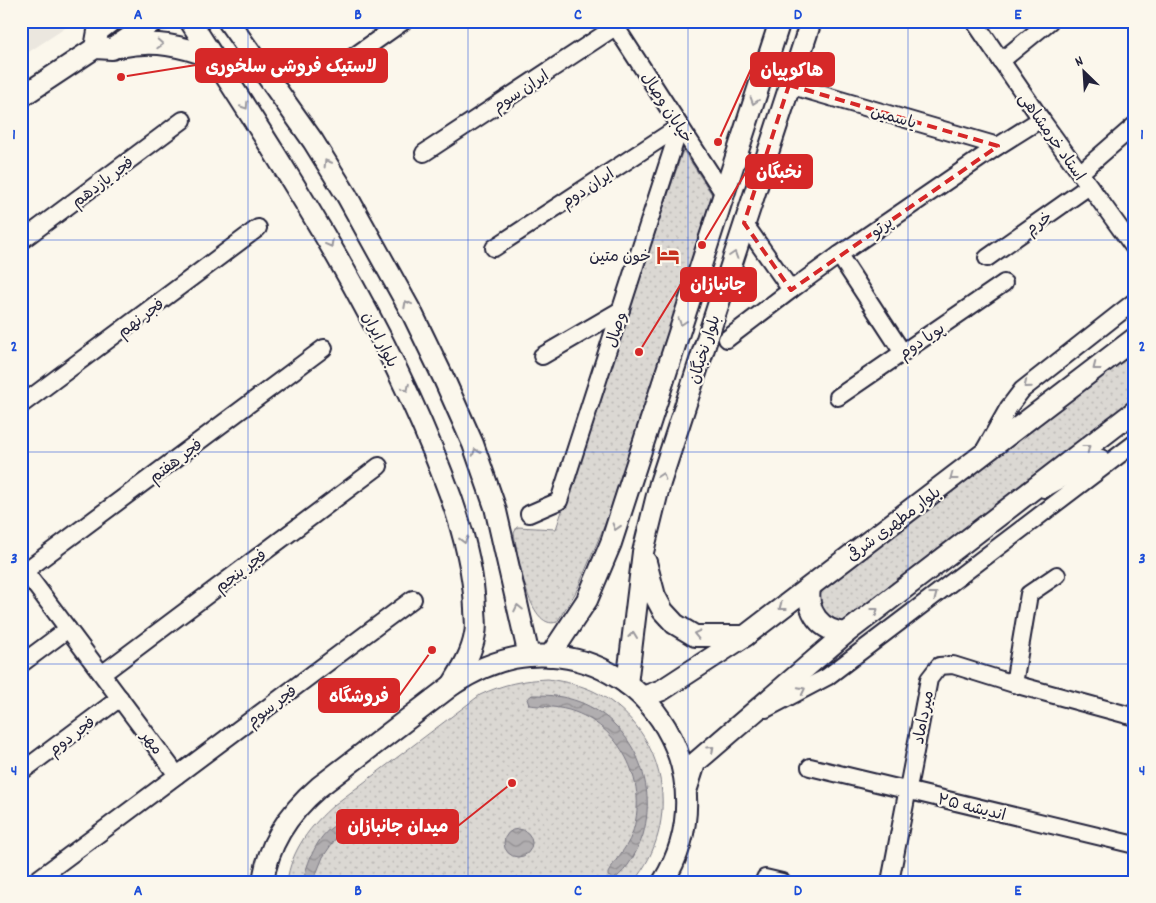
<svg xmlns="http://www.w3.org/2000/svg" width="1156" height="903" font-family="Dekko,'Playpen Sans Arabic',sans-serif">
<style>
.built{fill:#ebe7df}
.green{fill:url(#green-dots);stroke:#7e7d87}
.water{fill:url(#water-waves);stroke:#787681}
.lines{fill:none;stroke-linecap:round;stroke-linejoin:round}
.minor-casing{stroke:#22223b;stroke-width:20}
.major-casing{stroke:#22223b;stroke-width:24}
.minor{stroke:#fbf7ec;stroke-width:16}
.major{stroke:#fbf7ec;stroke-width:20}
.oneway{stroke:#99979c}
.marked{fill:none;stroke:#d62828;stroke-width:4;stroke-dasharray:10 6;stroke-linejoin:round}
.grid{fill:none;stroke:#1d4ed8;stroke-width:1;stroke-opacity:0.55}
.labels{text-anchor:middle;stroke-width:4.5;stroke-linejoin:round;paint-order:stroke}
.street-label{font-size:16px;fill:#22223b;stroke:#fbf7ec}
.poi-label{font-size:16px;fill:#22223b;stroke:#fbf7ec;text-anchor:end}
.leader{fill:none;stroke:#d62828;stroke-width:2}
.callout-dot{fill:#d62828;stroke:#fbf7ec;stroke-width:2}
.callout{fill:#d62828;stroke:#d62828;stroke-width:2}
.callout-label{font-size:18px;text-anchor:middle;font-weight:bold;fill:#fff}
.neatline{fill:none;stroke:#1d4ed8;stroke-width:2}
.grid-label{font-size:16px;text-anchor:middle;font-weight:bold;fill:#1d4ed8}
</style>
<defs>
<pattern id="green-dots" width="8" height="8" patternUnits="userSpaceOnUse" patternTransform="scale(1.25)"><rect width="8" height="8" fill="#dbd8d3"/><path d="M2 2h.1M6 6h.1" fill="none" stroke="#bcb9b6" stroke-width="1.8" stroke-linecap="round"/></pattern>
<pattern id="water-waves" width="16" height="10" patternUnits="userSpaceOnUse" patternTransform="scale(1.25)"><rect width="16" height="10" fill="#b1aeb0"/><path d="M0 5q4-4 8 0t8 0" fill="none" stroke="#908d90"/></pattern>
</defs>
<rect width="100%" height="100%" fill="#fbf7ec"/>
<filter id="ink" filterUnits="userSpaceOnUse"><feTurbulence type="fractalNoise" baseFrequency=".02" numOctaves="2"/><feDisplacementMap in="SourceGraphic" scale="10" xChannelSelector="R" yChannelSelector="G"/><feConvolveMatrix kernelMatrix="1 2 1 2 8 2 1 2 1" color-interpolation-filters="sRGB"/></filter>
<g filter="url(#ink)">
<path class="built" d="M21 21H76L21 57Z"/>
<g class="green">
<path d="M683 150 713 196 612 508 576 592 557 622C528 632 517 551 514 533L517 527 556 529Z"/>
<path d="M1135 338V411L837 632 809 595Z"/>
<path d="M548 679C566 682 583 685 599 694 667 732 683 823 633 882H287C291 850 311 825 334 805L480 695C503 684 523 680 548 679Z"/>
</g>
<g class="water">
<path d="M532 695C542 695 552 695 562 697 625 709 660 775 643 835 638 850 628 870 614 879L608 876V873C615 859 626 850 632 834 649 785 623 730 575 712 559 706 545 707 529 705L527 699Z"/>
<path d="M334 826H338L340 832 323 857 313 882H303C307 863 317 836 334 826Z"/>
<circle cx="518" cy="843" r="14"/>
</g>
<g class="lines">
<defs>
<g id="minor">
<path d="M612 21 724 194"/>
<path d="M974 21 1041 119 1135 249"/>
<path d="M353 57 404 21"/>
<path d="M1001 61 1050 21"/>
<path d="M789 85 998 146"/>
<path d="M424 153 615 27"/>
<path d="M1080 173 1135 125"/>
<path d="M744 223 791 290 839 255 998 146 1041 119"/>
<path d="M21 241 183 120"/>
<path d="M494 248 680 126"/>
<path d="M839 255 903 353"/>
<path d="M987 258 1089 186"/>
<path d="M727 339 791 290"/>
<path d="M542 356 621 310"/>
<path d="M838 397 1004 283"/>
<path d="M21 405 258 228"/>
<path d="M984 451 1009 407 1022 390 1135 301"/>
<path d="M1044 489 1101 458"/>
<path d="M529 514 559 501 680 126"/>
<path d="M21 566 177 775"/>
<path d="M25 571 324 348"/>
<path d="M21 664 68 629"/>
<path d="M102 674 379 466"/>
<path d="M1014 684 1029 594 1057 575"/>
<path d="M766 709 827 677 1135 443"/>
<path d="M810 767 1135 845"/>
<path d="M21 772 120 698"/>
<path d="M765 878 782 882"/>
<path d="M34 882 413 599"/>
<path d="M890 882 929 679 939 666 953 665 1014 684 1135 717"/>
</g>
<g id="major">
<path d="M190 21C284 167 381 313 443 476 460 519 473 562 475 608 475 616 477 626 475 634 472 653 462 669 452 685"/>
<path d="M228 21 313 141 347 196 413 315 444 379 473 444 495 507 529 656"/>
<path d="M119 47C155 40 180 45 214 58"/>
<path d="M95 48 98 31 111 21"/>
<path d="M21 97 95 48 112 49 154 21"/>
<path d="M646 562 655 596 663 611 675 624 695 636H745"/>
<path d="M810 587C806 612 820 631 846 633"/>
<path d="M550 656 587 600 611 543 780 21"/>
<path d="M627 684 643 552 660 483 811 21"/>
<path d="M643 697 662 690 745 636 1135 338"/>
<path d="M687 788 695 763 846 633 1135 411"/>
<path d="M263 882C268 843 290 812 319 787L452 685C475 670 500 658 529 656 651 647 727 780 663 882"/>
</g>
</defs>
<use href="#minor" class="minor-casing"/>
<use href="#major" class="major-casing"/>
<use href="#minor" class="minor"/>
<use href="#major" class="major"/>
</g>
<defs><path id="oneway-chevron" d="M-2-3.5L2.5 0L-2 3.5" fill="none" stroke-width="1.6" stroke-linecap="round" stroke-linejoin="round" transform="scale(1.25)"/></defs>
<g class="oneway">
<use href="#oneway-chevron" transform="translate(160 44) rotate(3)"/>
<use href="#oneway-chevron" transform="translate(754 101) rotate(108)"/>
<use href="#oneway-chevron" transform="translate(245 106) rotate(57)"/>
<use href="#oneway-chevron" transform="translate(327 163) rotate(-122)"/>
<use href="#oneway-chevron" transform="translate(330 244) rotate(61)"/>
<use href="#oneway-chevron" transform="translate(734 255) rotate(-72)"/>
<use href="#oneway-chevron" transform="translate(407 304) rotate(-118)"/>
<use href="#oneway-chevron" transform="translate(682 322) rotate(108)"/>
<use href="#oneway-chevron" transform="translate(1096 367) rotate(142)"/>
<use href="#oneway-chevron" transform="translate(1027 385) rotate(141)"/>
<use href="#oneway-chevron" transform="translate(406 388) rotate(64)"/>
<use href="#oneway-chevron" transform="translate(1087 448) rotate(-38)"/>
<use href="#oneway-chevron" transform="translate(476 452) rotate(-109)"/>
<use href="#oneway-chevron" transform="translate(662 476) rotate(-72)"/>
<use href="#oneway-chevron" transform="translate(953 477) rotate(143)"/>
<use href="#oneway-chevron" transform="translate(616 527) rotate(107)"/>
<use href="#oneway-chevron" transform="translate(464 540) rotate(76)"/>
<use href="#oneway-chevron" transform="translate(934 595) rotate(-37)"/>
<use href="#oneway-chevron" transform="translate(782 607) rotate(143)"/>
<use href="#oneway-chevron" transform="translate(518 608) rotate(-102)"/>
<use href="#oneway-chevron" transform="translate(875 611) rotate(-37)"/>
<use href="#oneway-chevron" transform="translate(697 634) rotate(-167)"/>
<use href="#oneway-chevron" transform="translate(633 635) rotate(-83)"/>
<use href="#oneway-chevron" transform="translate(802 690) rotate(-27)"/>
<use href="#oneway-chevron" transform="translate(711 749) rotate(-42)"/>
</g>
</g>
<path class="marked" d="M789 85 998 146 791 290 744 223Z"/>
<path class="grid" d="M248 21V882M468 21V882M688 21V882M908 21V882M21 240H1135M21 452H1135M21 664H1135"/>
<defs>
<symbol id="hotel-bare" viewBox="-9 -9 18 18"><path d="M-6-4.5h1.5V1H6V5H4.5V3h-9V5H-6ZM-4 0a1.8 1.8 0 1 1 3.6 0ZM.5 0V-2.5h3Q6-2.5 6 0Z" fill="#c8321e" stroke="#fbf7ec" stroke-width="2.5" paint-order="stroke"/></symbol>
</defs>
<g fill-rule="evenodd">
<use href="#hotel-bare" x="652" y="239" width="32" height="32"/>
</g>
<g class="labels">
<g class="street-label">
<text transform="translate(520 90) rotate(-33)" y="6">ایران سوم</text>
<text transform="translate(668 107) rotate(57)" y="6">خیابان وصال</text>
<text transform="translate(894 116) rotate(16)" y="6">یاسمین</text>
<text transform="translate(1053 136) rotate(55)" y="6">استاد خرمشاهی</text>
<text transform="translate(102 181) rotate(-37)" y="6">فجر یازدهم</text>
<text transform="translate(587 187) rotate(-33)" y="6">ایران دوم</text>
<text transform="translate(1038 222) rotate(-35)" y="6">خرم</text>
<text transform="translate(881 226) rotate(-34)" y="6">پرتو</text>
<text transform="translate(140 317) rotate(-37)" y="6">فجر نهم</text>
<text transform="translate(615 329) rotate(-72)" y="6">وصال</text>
<text transform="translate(381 339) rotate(63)" y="6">بلوار ایران</text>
<text transform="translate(921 340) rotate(-34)" y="6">پویا دوم</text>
<text transform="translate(703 349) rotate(-72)" y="6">بلوار نخبگان</text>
<text transform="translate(175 460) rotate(-37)" y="6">فجر هفتم</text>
<text transform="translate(893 523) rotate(-37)" y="6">بلوار مطهری شرقی</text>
<text transform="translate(240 570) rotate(-37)" y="6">فجر پنجم</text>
<text transform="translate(271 705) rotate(-37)" y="6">فجر سوم</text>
<text transform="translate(922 717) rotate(-79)" y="6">میرداماد</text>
<text transform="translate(71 735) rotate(-37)" y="6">فجر دوم</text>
<text transform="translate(153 742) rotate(53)" y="6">مهر</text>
<text transform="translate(972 806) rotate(14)" y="6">اندیشه ۲۵</text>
</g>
<g class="poi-label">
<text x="651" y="261">خون متین</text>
</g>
</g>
<path class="leader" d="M121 77L196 65M718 142L751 69M702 245L746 172M639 352L681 284M432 650L399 696M512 783L458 826"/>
<g class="callout-dot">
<circle cx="121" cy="77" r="5"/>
<circle cx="718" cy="142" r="5"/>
<circle cx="702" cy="245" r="5"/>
<circle cx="639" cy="352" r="5"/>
<circle cx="432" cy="650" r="5"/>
<circle cx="512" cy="783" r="5"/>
</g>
<g class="callout">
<rect x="196" y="49" width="191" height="33" rx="5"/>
<rect x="751" y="53" width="83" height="33" rx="5"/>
<rect x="746" y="155" width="66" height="33" rx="5"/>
<rect x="681" y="268" width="75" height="33" rx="5"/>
<rect x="319" y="679" width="80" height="33" rx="5"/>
<rect x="337" y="810" width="121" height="33" rx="5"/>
</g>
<g class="callout-label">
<text x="291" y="72">لاستیک فروشی سلخوری</text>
<text x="792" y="76">هاکوپیان</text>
<text x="779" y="178">نخبگان</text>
<text x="718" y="290">جانبازان</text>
<text x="359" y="702">فروشگاه</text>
<text x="398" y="832">میدان جانبازان</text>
</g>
<rect width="1156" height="903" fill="none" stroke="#fbf7ec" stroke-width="55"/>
<g transform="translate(1084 72) rotate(335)" stroke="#fbf7ec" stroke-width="4" paint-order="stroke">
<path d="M0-4L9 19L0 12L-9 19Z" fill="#22223b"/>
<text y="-8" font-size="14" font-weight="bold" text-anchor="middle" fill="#22223b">N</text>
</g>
<rect x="28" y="28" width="1100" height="848" class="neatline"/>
<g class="grid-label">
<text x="138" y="19">A</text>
<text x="358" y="19">B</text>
<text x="578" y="19">C</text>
<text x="798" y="19">D</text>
<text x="1018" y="19">E</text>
<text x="14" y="139">1</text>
<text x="1142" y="139">1</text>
<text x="14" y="351">2</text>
<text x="1142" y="351">2</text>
<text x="14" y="563">3</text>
<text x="1142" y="563">3</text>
<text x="14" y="775">4</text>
<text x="1142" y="775">4</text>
<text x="138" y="895">A</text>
<text x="358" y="895">B</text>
<text x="578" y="895">C</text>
<text x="798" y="895">D</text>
<text x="1018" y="895">E</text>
</g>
</svg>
